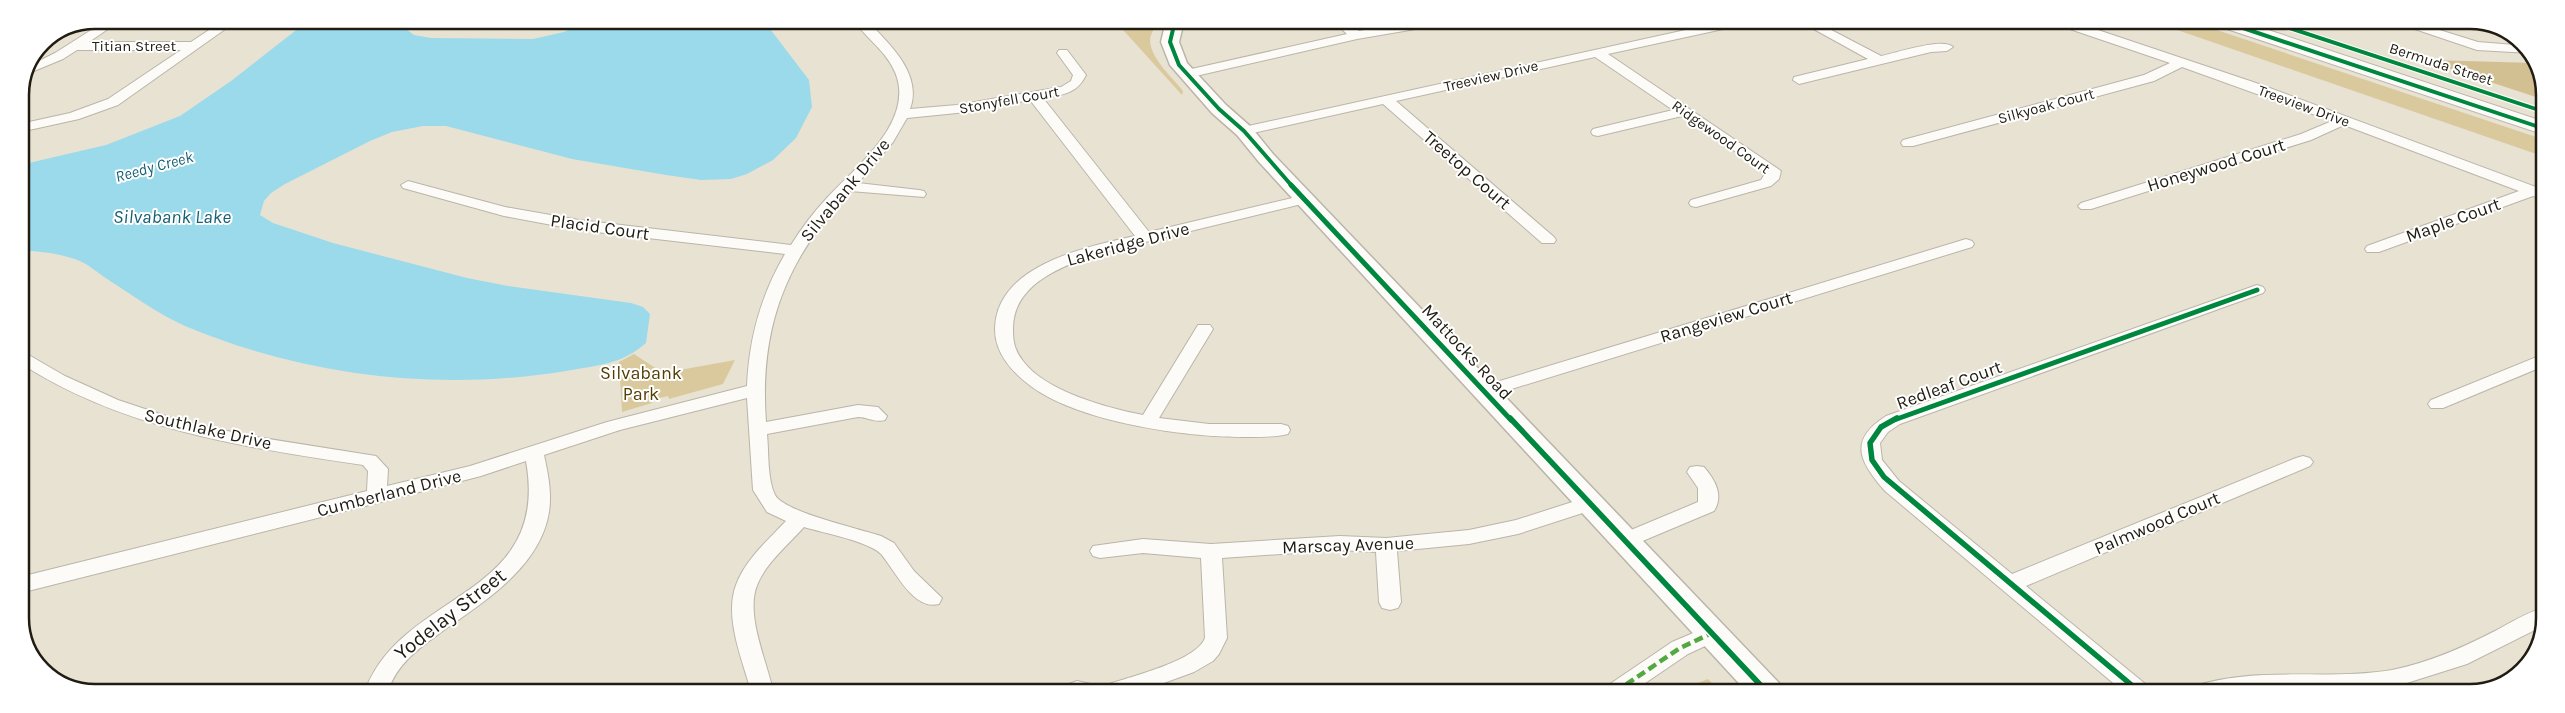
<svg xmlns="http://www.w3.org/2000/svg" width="2565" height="713" font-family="Karla,sans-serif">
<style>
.green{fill:#dbc99e}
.forest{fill:#d3c092}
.water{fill:#9bdaea}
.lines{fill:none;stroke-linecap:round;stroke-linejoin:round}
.street-casing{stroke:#bab5a9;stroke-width:2}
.secondary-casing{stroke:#bab5a9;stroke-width:3}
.primary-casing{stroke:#bab5a9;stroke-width:2}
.street{fill:#fcfbf8;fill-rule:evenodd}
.secondary{fill:#fcfbf8;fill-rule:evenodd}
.primary{fill:#fcfbf8;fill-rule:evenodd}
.quiet{stroke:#52a942;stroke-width:4.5;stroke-dasharray:9 4.5;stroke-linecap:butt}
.cycleway-far2-casing{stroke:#fff;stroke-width:6}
.cycleway-far1-casing{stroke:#fff;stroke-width:8}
.cycleway-casing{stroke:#fff;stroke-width:9}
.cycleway-far2{stroke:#00873e;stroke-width:4}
.cycleway-far1{stroke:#00873e;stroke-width:5}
.cycleway{stroke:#00873e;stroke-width:5.5}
.labels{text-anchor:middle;stroke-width:4;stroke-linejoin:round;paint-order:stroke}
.far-street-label{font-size:15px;fill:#201c12;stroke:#fff}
.far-water-label{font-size:16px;font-style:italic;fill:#145f74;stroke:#fff}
.street-label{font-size:18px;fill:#201c12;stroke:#fff}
.park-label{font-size:18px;fill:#523e01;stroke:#fff}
.water-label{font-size:19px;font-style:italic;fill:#145f74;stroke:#fff}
.near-street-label{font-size:21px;fill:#201c12;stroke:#fff}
.rim{fill:none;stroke:#201c12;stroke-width:2.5}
</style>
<rect width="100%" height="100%" fill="#e8e2d3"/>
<g class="green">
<path d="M1115 21H1157C1155 27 1150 35 1150 40 1150 58 1173 78 1183 91L1182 95Z"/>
<path d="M2154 22H2193L2545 140V157Z"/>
<path d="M634 354 663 373 735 360 723 384 669 399 668 396 651 400 652 403 622 412 619 362Z"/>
<path d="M1708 679 1720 692H1675Z"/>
</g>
<path class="forest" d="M2432 60 2534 63 2545 89V100L2432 63Z"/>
<path class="water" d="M309 20H411L406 29 414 35 431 38 533 39 564 32 588 21H764L809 80 812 107 796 138 773 160 747 174 731 179 701 180 666 175 572 159 446 126H423L392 132 370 141 285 184 271 193 264 201 260 215 273 223 333 243 467 278 508 286 631 303 643 307 650 314 646 343C621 365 598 365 566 371 439 392 304 376 185 326 156 313 131 294 104 277 97 272 90 266 82 262 62 253 42 252 20 250V165L106 145 180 116 231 81Z"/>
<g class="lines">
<defs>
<g id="street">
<path d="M107 20H121L89 42H191L224 20H238L118 105 79 119 20 132V124L70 113 108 99 181 50H77L63 59 29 73 33 64 55 53Z"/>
<path d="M854 21H895L893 24 873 27C894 48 922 77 910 109L957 105 1061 87 1071 81 1073 75 1057 53 1059 50H1067L1086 75C1077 94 1062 95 1043 98L1149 232 1305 195 1310 196 1312 199 1310 202 1096 254C1060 267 1012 285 1013 330 1013 342 1015 351 1023 361 1045 391 1107 408 1143 415L1198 325H1210L1213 329 1159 418 1209 424H1281L1288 426 1290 430 1288 434C1276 437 1262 437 1250 437 1189 438 1082 423 1032 387 1012 372 995 354 995 329 996 265 1086 247 1135 236L1030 100 957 113 907 118 893 142 858 183 919 190 924 191 926 194 924 197 850 191C786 259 759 328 766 422L858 405 878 407 887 416 885 420C874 423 868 417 858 417L767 434C769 453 767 478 775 495 784 512 860 529 881 536L894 543 914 571 942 598 939 604C913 611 895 570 881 554 868 541 823 533 804 527 789 544 767 562 758 583 744 613 767 661 773 691H751C742 659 724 617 736 585 745 560 768 540 786 521L767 512 753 490 747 398 620 430 544 455C548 474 552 492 549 512 540 568 482 603 440 633 418 649 397 664 388 691H365C402 590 551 599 526 461L481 476 377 503 20 593V577L367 491 368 471 363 465C243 447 124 430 20 363V350L65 376 118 400 178 420 250 436 376 456 388 469 387 486 470 466 607 422 747 386C749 338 761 295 785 254L579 230 504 216 403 188 401 185 408 181 505 207 579 220 791 245C801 229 813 213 826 199 855 167 916 122 895 72 886 51 867 39 854 21Z"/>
<path d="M1333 21H1347L1359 31 1416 21H1445L1439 25 1357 39 1187 78 1181 74 1187 70 1347 34Z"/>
<path d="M1722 22H1743L1737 26 1608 54 1781 171 1779 179 1771 186 1696 207 1691 206 1689 203 1691 200 1761 180 1766 172 1682 116 1598 136 1593 135 1591 132 1593 129 1673 110 1595 57 1396 101 1554 237 1556 240 1554 243H1542L1383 104 1244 135 1237 131 1244 127Z"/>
<path d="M1801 22H1816L1881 56C1896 53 1943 37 1953 47L1947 51 1931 52 1799 84 1793 80 1794 77 1868 59Z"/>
<path d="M2056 22H2074L2259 84 2544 190V199L2533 196 2379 252H2367L2365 249 2367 246 2519 191 2344 125 2311 140 2091 209H2081L2078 206 2081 203 2301 134 2332 121 2182 67 2154 81 1913 146H1903L1901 143 1903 140 2144 75 2170 63 2058 25Z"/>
<path d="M2394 22H2414L2478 42 2527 46 2530 53 2477 50Z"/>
<path d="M1966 239 1972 241 1974 244 1972 247 1492 395H1480L1477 391 1480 387Z"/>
<path d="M2257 285 2263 287 2265 290 2263 293 1900 424 1888 432 1880 443 1882 460 1899 481 2012 574 2296 458 2303 456 2310 458 2313 462 2310 466 2026 586 2149 687 2152 693H2125L1885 491C1859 462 1848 440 1886 416Z"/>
<path d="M2544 354V366L2443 408H2431L2428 404 2431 400Z"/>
<path d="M1697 466 1704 467C1715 480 1724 495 1714 511L1633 545 1626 547 1619 545 1616 540 1619 535 1698 502V488L1687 472 1690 467Z"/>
<path d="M1591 496 1598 498 1601 503 1598 508 1518 534 1469 544 1397 551 1401 602 1398 608 1390 610 1382 608 1379 602 1376 552 1340 550 1222 558 1227 638 1219 654 1213 661 1194 672 1139 692 1066 690 1069 684 1077 681 1099 686 1102 690 1104 686C1127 677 1196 662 1205 638L1201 558 1143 553 1100 558 1093 556 1090 551 1093 546 1143 539 1211 544 1340 536 1386 538 1469 530 1516 520Z"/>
<path d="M2543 608V626L2467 664 2394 687 2349 692 2189 693 2192 687C2257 665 2326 681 2392 670 2428 663 2462 648 2495 631 2510 623 2526 613 2543 608Z"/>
<path d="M1712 625 1720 627 1723 633 1720 639 1688 654 1632 692H1604L1607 686 1672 642Z"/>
</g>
<path id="secondary" d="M1166 21H1184L1179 42 1187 63 1226 105 1251 127 1273 154 1779 683 1783 692H1747L1259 162 1237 135 1212 113 1170 65 1161 42Z"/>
<path id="primary" d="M2216 22H2244L2545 122V135L2218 26Z"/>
</defs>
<use href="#street" class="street-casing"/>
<use href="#secondary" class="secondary-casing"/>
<use href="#primary" class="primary-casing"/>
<use href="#street" class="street"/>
<use href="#secondary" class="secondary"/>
<use href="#primary" class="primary"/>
<path class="quiet" d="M1615 692 1680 648 1712 633"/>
<defs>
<g id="cycleway-far2">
<path d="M1175 21 1170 42 1179 65 1219 109 1244 131 1292 186"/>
<path d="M2225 22 2545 129"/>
<path d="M2271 22 2545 112"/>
</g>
<g id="cycleway-far1">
<path d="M1291 185 1511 420"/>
<path d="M1894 420 2257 290"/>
</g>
<g id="cycleway">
<path d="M1510 418 1767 692"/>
<path d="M1897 418 1881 427 1870 443 1872 460 1884 477 2141 693"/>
</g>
</defs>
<use href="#cycleway-far2" class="cycleway-far2-casing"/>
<use href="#cycleway-far1" class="cycleway-far1-casing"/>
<use href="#cycleway" class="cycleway-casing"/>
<use href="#cycleway-far2" class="cycleway-far2"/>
<use href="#cycleway-far1" class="cycleway-far1"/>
<use href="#cycleway" class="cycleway"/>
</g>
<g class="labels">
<g class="far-street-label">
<text x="134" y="51">Titian Street</text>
<text transform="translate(2441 64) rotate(18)" y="5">Bermuda Street</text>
<text transform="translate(1491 76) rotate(-13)" y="5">Treeview Drive</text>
<text transform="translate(1009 100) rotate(-10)" y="5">Stonyfell Court</text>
<text transform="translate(2046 106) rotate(-15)" y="5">Silkyoak Court</text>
<text transform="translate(2304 106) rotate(20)" y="5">Treeview Drive</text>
<text transform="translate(1721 137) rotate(35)" y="5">Ridgewood Court</text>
</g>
<g class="far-water-label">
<text transform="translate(154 166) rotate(-15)" y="6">Reedy Creek</text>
</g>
<g class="street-label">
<text transform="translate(2216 165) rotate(-17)" y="6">Honeywood Court</text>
<text transform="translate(1467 170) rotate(41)" y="6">Treetop Court</text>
<text transform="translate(845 190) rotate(-50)" y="6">Silvabank Drive</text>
<text transform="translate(2453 220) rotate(-20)" y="6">Maple Court</text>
<text transform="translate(600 227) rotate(8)" y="6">Placid Court</text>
<text transform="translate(1128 244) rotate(-15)" y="6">Lakeridge Drive</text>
<text transform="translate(1726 317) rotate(-17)" y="6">Rangeview Court</text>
<text transform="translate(1467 352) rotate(47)" y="6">Mattocks Road</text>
<text transform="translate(1949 385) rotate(-20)" y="6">Redleaf Court</text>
<text transform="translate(208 429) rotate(13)" y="6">Southlake Drive</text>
<text transform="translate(389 493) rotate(-14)" y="6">Cumberland Drive</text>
<text transform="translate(2157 523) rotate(-23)" y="6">Palmwood Court</text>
<text transform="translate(1348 545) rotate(-2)" y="6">Marscay Avenue</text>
</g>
<g class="park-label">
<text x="641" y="379">Silvabank<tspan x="641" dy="21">Park</tspan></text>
</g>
<g class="water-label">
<text x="172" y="223">Silvabank Lake</text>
</g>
<g class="near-street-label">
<text transform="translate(450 614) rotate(-38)" y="7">Yodelay Street</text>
</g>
</g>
<path d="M0 0H2565V713H0ZM95 29H2470A66 66 0 0 1 2536 95V618A66 66 0 0 1 2470 684H95A66 66 0 0 1 29 618V95A66 66 0 0 1 95 29Z" fill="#fff" fill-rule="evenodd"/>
<path class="rim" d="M95 29H2470A66 66 0 0 1 2536 95V618A66 66 0 0 1 2470 684H95A66 66 0 0 1 29 618V95A66 66 0 0 1 95 29Z"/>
</svg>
